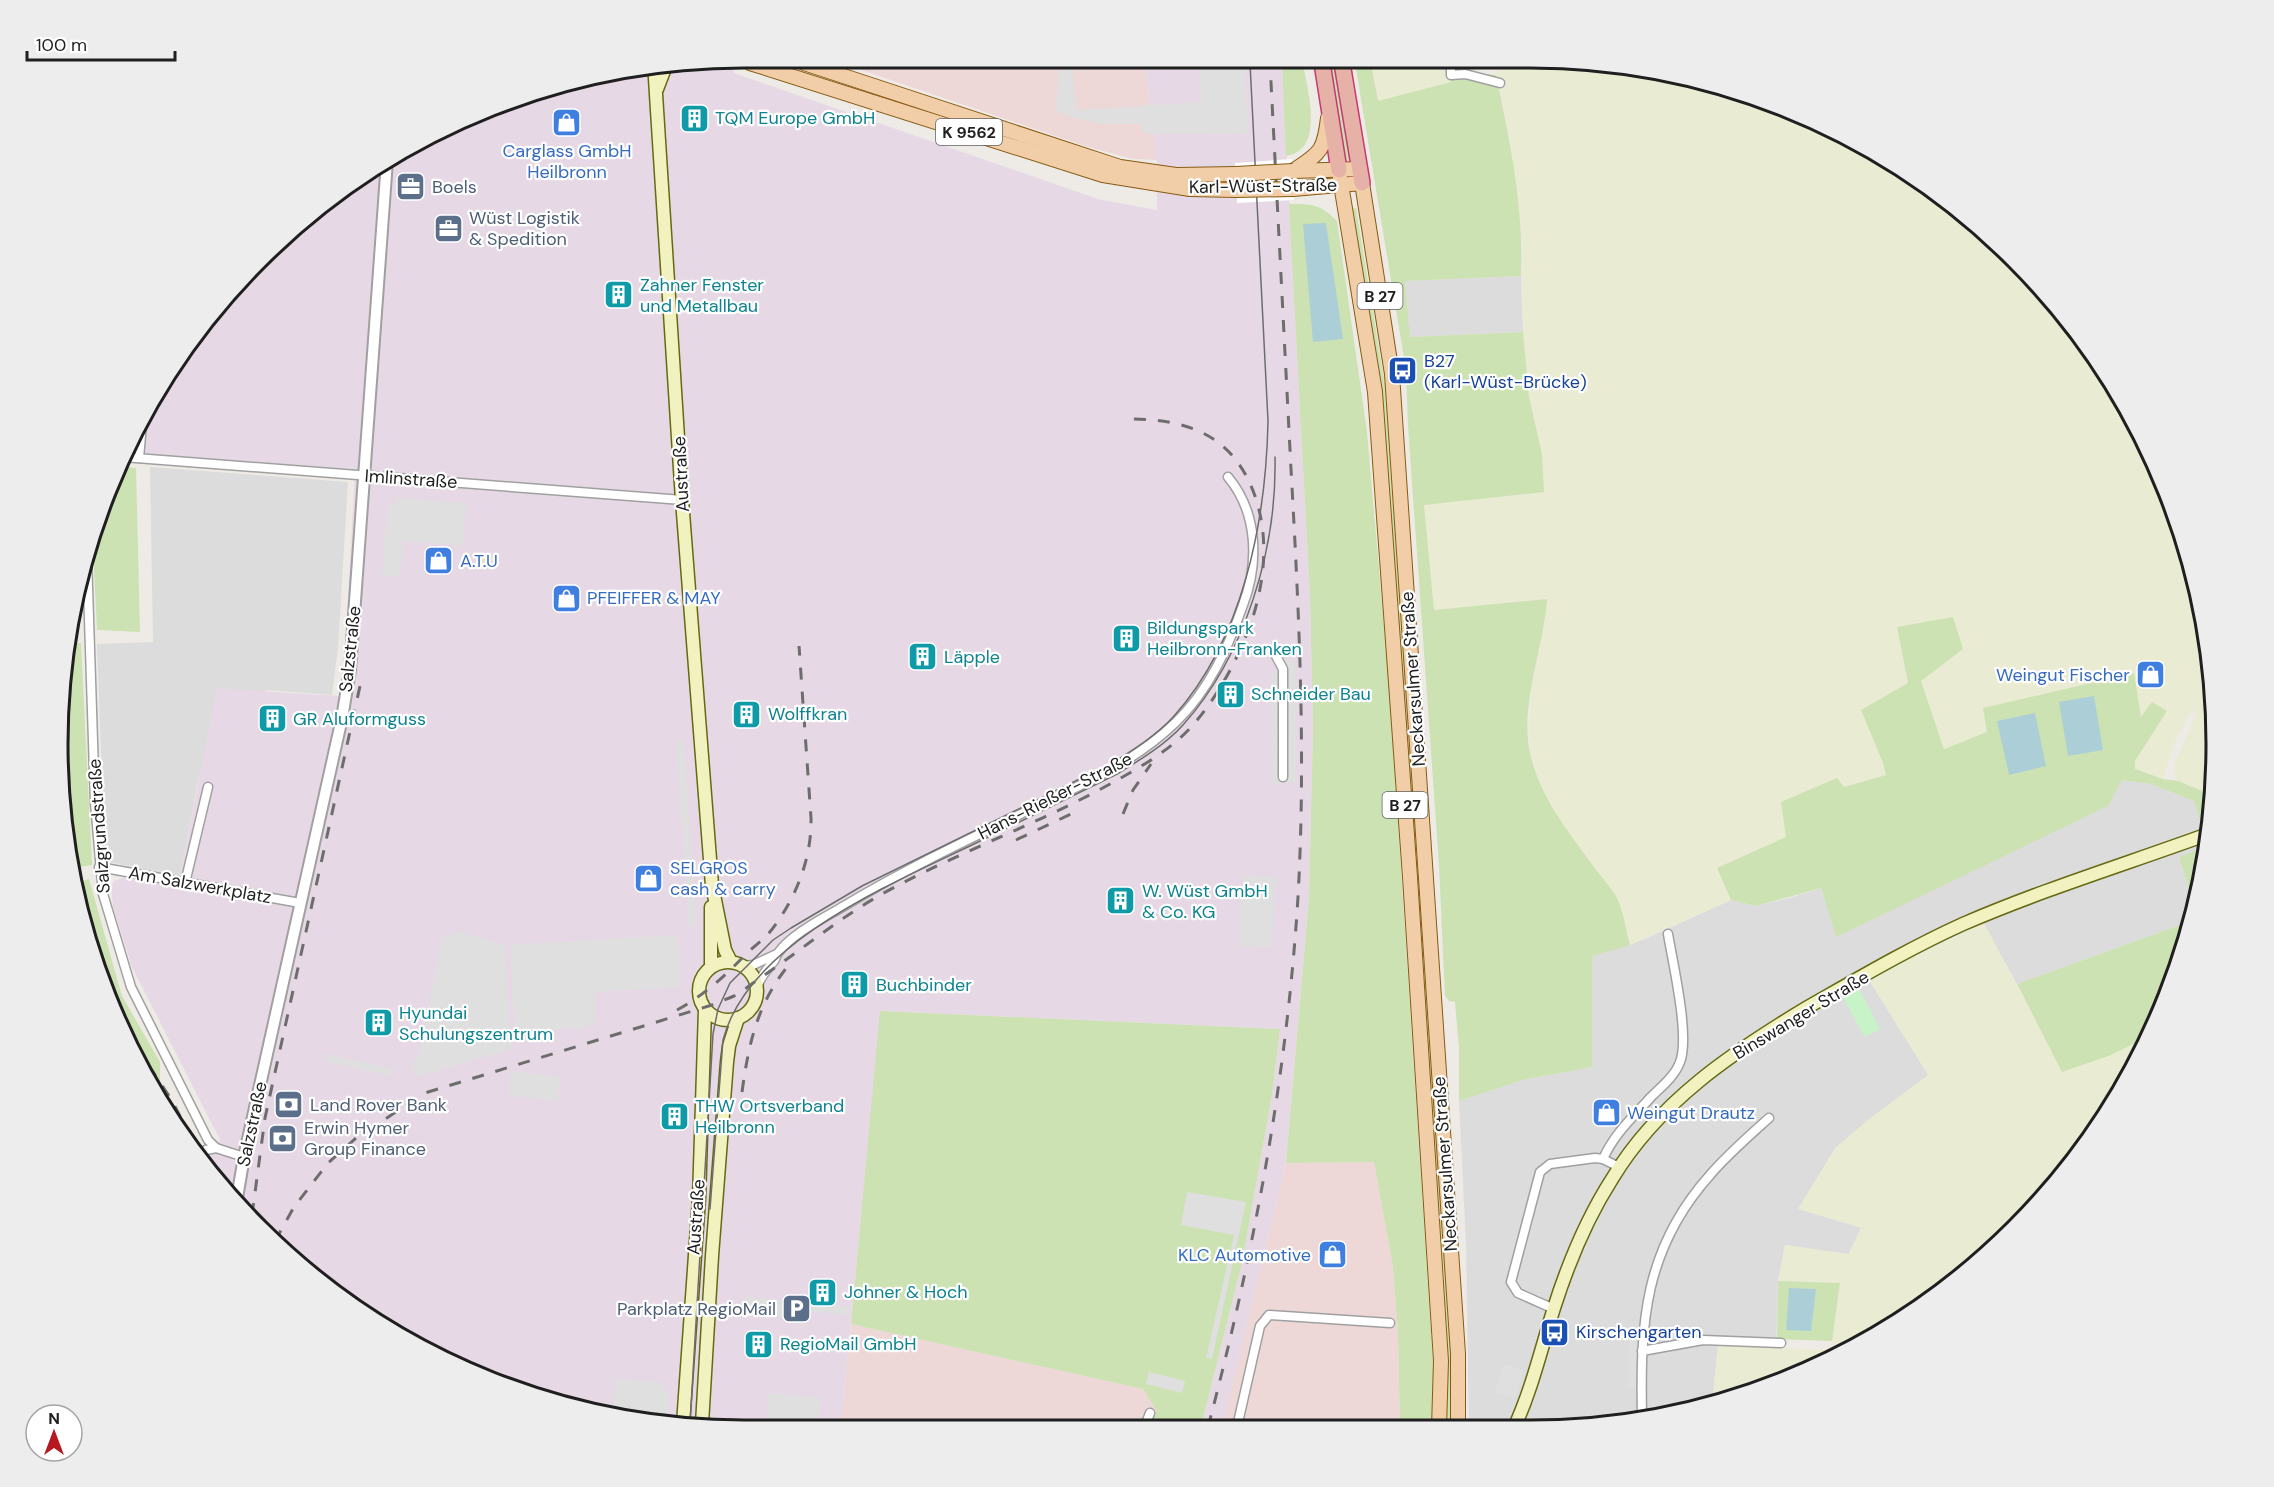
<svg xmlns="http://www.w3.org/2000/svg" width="2274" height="1487" font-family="'DM Sans',sans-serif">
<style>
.residential{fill:#dcdcdc}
.commercial{fill:#edd7d7}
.industrial{fill:#e6d9e5}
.farmland{fill:#eaebd3}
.grass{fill:#cce2b2}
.park{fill:#c8f3c9}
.parking{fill:#dfdfdf}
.water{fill:#accfd7}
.pier{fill:#fff}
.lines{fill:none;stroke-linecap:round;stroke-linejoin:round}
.minor-casing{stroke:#a0a0a0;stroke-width:11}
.tertiary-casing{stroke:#a0a0a0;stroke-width:14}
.secondary-casing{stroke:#646912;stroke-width:15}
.primary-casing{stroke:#875a12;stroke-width:16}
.trunk-casing{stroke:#c63971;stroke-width:18}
.minor{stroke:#fff;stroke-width:8}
.tertiary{stroke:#fff;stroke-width:10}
.secondary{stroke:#f2f2c0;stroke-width:12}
.primary{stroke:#f1cea8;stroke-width:14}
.trunk{stroke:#e6b2a8;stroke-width:15}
.tram{stroke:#6d6d6d;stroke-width:1.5}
.rail{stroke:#6d6d6d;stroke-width:3;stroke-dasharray:12 12;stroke-linecap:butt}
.primary-bridge-casing{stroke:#875a12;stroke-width:16;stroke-linecap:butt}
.primary-bridge{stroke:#f1cea8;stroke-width:14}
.labels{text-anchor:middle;stroke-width:4.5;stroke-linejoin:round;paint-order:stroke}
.shield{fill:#fff;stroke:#626262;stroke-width:1.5}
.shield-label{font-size:16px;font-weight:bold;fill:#1f1f1f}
.culture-label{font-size:18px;fill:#0d838f;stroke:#fff;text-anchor:start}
.shop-label{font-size:18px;fill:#366cbe;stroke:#fff;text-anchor:start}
.street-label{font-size:18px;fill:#1f1f1f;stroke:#fff}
.service-label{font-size:18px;fill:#4e5e75;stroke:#fff;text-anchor:start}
.transit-label{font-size:18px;fill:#164399;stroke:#fff;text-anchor:start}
.rim{fill:none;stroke:#1f1f1f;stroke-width:3}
</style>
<rect width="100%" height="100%" fill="#eeebe6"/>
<g class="residential">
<path d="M1521 276 1523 332 1410 337 1405 281Z"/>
<path d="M150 467 348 482 338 647 332 695 266 690 199 777 180 876 109 862 105 857 97 644 153 642Z"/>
<path d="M2122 780 2151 784 2194 801 2208 845 2179 857 2194 905 2191 921 2017 984 1983 923 1930 948 1869 980 1929 1075 1868 1120 1861 1228 1848 1255 1785 1245 1778 1281 1776 1347 1718 1345 1712 1405 1708 1407 1575 1429 1469 1428 1466 1245 1459 1101 1523 1080 1592 1067V956L1645 939 1731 900 1756 906 1789 898 1821 888 1836 936Z"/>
</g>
<g class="commercial">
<path d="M841 63H1144L1157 160 1133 159 1085 146Z"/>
<path d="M1374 1162 1393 1267 1398 1334 1400 1428 1222 1427 1286 1163Z"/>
<path d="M851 1324 1143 1389 1158 1411 1148 1427 841 1425Z"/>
</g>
<path class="industrial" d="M654 63H732L734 73 1098 199 1157 210V160L1144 63H1282L1310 596 1313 727 1309 898 1286 1163 1222 1427H1201L1242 1263 1272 1095 1280 1029 881 1011 841 1425 654 1424 480 1378 362 1314 291 1260 204 1160 220 1140 132 967 113 907 111 887 114 881 125 877 178 886 217 688 339 696 345 653 355 471 126 452 149 401 199 326 258 258 362 173 523 93Z"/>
<g class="farmland">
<path d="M1371 63H1449L1451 82 1378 101Z"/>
<path d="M1496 63H1620L1751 93 1834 128 1983 227 2075 325 2146 440 2194 565 2216 698 2212 795 2178 781 2174 774 2175 761 2197 713 2192 710 2173 745 2163 779 2135 769V761L2167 711 2141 718 2134 673 1983 709 1988 732 1944 749 1921 680 1963 649 1897 627 1908 683 1883 763 1886 775 1843 787 1786 837 1717 868 1731 900 1630 945 1618 900 1559 820 1542 788 1530 756 1529 723 1531 690 1545 621 1546 599 1434 610 1424 505 1544 492 1542 454 1528 397 1523 332 1522 248 1519 215 1510 141 1495 66Z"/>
<path d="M1984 923 2062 1071 2141 1040 2150 1031 2125 1086 2047 1196 1949 1288 1834 1359 1712 1405 1718 1345 1831 1350 1840 1283 1778 1281 1785 1245 1849 1254 1861 1228 1798 1209 1835 1148 1868 1120 1928 1075 1869 980 1930 948Z"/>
</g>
<g class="grass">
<path d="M1282 63H1303C1307 90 1326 150 1286 156Z"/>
<path d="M1328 63H1336L1350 148 1348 163H1345Z"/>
<path d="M1355 63H1371L1378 101 1451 82 1450 65 1459 64 1479 73 1496 75C1510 141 1524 208 1521 276L1405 281 1410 337 1523 332 1529 397 1542 454 1544 492 1424 505 1434 610 1547 599C1544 649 1518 708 1531 757 1542 801 1571 835 1597 871 1604 880 1613 890 1618 900 1624 914 1626 931 1630 945L1592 956V1067L1523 1080 1459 1101V1048L1455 1002 1449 1001 1445 996 1439 865 1408 426 1406 370Z"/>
<path d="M1289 204C1312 204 1320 204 1337 221L1367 432 1389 683 1434 1378 1432 1428H1400L1398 1334 1393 1267 1374 1162 1286 1163 1309 898 1313 727 1310 596Z"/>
<path d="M1356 208 1389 409 1451 1346V1428H1447V1336L1444 1280 1387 464 1380 392 1352 209Z"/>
<path d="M1401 410 1452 1155 1463 1326 1464 1401Z"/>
<path d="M119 466 136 468 140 632 97 630 92 529Z"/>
<path d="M1953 617 1963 649 1921 681 1944 749 1987 732 1983 708 2134 673 2141 717 2152 702 2167 711 2135 761V769L2163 779 2178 781 2212 795 2211 833 2194 905 2179 857 2208 845 2194 801 2151 784 2122 780 2108 806 1836 937 1821 888 1756 906 1731 900 1717 868 1786 837 1781 802 1837 778 1844 787 1886 775 1883 763 1861 710 1908 683 1897 627Z"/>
<path d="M70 643H81L92 865 72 868 58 789V699Z"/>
<path d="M89 879 122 996 160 1062V1093L172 1105 192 1146 173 1125 109 1007 80 921 74 884Z"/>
<path d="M2191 921 2181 964 2150 1031 2141 1040 2111 1055 2062 1072 2017 984Z"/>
<path d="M880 1011 1280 1029 1272 1095 1242 1263 1201 1427H1148L1157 1411 1143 1389 851 1324Z"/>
<path d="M1778 1281 1840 1283 1832 1341 1777 1339Z"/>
</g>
<path class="park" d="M1858 987 1880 1029 1865 1037 1842 996Z"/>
<g class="parking">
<path d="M1059 63H1072L1076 110 1202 102 1200 68 1245 64 1248 134 1142 133 1141 124H1100L1070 117 1056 111Z"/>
<path d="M396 498 466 503 463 546 403 541 400 576 382 575 388 504 396 505Z"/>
<path d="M1283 660 1295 661 1296 782 1273 785 1272 672 1281 669Z"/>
<path d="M676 740H683L697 926H689Z"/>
<path d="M1243 875 1276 877 1272 948 1239 946Z"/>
<path d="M460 932 504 945 512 1049 416 1077 412 1062 418 1059 442 938Z"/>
<path d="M678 935 681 987 594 992 596 1019 591 1025 583 1028 515 1031 510 945Z"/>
<path d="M326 1054 393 1069 391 1076 325 1061Z"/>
<path d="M511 1071 560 1077 557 1101 508 1095Z"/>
<path d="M1187 1192 1246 1202 1212 1359 1206 1358 1234 1235 1181 1225Z"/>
<path d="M746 1297 851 1307 850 1315 804 1311 803 1319 744 1314Z"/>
<path d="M1629 1334 1638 1335 1637 1387H1628Z"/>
<path d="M1504 1364 1524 1370 1515 1398 1495 1392Z"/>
<path d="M1149 1372 1185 1381 1182 1393 1146 1384Z"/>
<path d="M616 1379 660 1382 669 1396 666 1424H654L612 1413Z"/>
<path d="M769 1393 821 1398 818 1425 766 1424Z"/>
</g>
<g class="water">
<path d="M1326 223 1343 339 1313 342 1303 224Z"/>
<path d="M2094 696 2103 750 2068 756 2059 702Z"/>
<path d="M2035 713 2046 766 2009 775 1997 721Z"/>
<path d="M1789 1288 1816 1289 1811 1331 1786 1330Z"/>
</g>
<path class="pier" d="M1292 159 1294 200 1237 203 1235 163Z"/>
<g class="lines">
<defs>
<g id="minor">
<path d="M1451 63V75L1465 74 1500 83"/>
<path d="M123 457 682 500"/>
<path d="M139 458 143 413"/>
<path d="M87 557 95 803 103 894 131 987 208 1140 216 1148 244 1157"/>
<path d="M1276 656 1283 669V777"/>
<path d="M99 867 300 903"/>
<path d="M185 883 208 787"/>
<path d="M743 966 753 965 777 954"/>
<path d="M757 987C761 976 767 969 774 961 776 958 776 955 778 953 791 934 824 918 844 906 904 870 967 840 1029 810 1081 785 1134 763 1176 722 1209 690 1228 648 1243 605 1259 563 1258 513 1228 477"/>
<path d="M199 1155 206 1150 216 1148"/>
<path d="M1603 1159C1614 1134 1633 1117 1651 1097 1661 1087 1675 1076 1680 1062 1690 1036 1673 964 1668 934"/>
<path d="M1554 1309 1518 1293 1511 1282 1540 1172 1550 1164 1595 1158 1603 1159 1619 1167"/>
<path d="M1642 1351 1703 1340 1781 1343"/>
<path d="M1642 1418C1640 1323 1644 1249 1710 1175 1728 1154 1749 1136 1769 1118"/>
<path d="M1145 1426 1150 1413"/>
<path d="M1237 1427 1260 1326 1269 1315 1390 1323"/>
</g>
<path id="tertiary" d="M237 1198 244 1157 342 718 350 670 387 161"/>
<g id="secondary">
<path d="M654 63 682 500 712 885 725 950 731 962"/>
<path d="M657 89 667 63"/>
<path d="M711 907V966"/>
<circle cx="728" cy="991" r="29"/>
<path d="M683 1424 699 1199 705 1009"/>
<path d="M702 1424 712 1256 727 1062 729 1046 738 1018"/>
<path d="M1514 1428C1532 1389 1541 1349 1554 1308 1568 1264 1587 1218 1612 1179 1658 1102 1733 1052 1808 1007 1859 978 1910 948 1963 924 2044 889 2129 863 2211 833"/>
</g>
<g id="primary">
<path d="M750 63 1103 175 1190 189 1236 190"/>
<path d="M804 63 1120 167 1176 175 1236 174"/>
<path d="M1293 171C1319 153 1324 153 1328 118"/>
<path d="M1293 171 1360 169"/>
<path d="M1340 178 1375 392 1410 877 1441 1361 1439 1428"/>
<path d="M1293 189 1362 183 1392 374 1458 1354V1428"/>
</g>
<g id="trunk">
<path d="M1322 63 1339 170"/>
<path d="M1342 63 1362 183"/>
</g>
</defs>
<use href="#minor" class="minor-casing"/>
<use href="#tertiary" class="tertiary-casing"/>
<use href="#secondary" class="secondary-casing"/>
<use href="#primary" class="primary-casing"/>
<use href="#trunk" class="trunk-casing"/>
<use href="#minor" class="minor"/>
<use href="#tertiary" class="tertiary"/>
<use href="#secondary" class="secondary"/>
<use href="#primary" class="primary"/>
<use href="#trunk" class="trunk"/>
<g class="tram">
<path d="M710 1209 723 1040C748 943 891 884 974 844 1022 821 1069 798 1117 774 1140 760 1165 745 1183 725 1245 656 1277 549 1275 457"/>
<path d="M690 1424 713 1034 718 1009 730 983 773 940 791 928 862 886 1112 763C1133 750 1157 735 1174 716 1243 639 1266 522 1268 421L1250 63"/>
</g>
<g class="rail">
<path d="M1123 814 1133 790 1151 764"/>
<path d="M1016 840 1071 814"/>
<path d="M109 1006 171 1099 202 1158"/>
<path d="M677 1010C703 996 725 976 745 955 753 947 762 941 769 933 795 901 812 859 811 818L799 646"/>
<path d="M742 1092C749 1041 758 1001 792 961"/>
<path d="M252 1215 265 1118 360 686"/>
<path d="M275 1241 294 1207 328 1163 356 1138 425 1093 712 1005C719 1002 727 999 734 996 745 990 755 981 766 974 805 947 841 917 882 894 956 853 1036 825 1110 784 1139 768 1171 750 1193 725 1219 695 1239 657 1252 620 1265 579 1269 537 1255 496 1234 436 1189 419 1129 419"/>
<path d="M1208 1427C1254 1253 1287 1076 1298 897 1306 754 1299 612 1291 469 1284 334 1277 198 1270 63"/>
</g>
<defs>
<g id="primary-bridge">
<path d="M1236 174 1293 171"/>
<path d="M1236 190 1293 189"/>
</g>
</defs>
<use href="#primary-bridge" class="primary-bridge-casing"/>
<use href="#primary-bridge" class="primary-bridge"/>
</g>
<defs>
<symbol id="building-square" viewBox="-11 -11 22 22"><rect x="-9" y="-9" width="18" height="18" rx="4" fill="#0f9aa8" stroke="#fff"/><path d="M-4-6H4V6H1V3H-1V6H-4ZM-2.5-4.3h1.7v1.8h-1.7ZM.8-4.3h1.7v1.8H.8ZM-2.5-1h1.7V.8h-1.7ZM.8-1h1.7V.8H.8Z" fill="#fff"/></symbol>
<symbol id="shop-square" viewBox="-11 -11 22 22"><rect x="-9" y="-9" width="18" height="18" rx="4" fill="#3f7fe0" stroke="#fff"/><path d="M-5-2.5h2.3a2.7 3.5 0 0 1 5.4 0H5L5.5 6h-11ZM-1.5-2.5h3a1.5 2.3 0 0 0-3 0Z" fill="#fff"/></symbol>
<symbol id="office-square" viewBox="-11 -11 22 22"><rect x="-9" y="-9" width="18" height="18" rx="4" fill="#5c6f8a" stroke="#fff"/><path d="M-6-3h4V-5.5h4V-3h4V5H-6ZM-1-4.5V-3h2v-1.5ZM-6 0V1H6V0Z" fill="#fff"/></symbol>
<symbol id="bus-square" viewBox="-11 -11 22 22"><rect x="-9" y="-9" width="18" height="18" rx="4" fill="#1a4fb4" stroke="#fff"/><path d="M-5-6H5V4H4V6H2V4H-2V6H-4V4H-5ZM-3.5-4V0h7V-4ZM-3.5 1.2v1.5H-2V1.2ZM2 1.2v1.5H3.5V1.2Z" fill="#fff"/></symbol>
<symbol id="bank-square" viewBox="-11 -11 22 22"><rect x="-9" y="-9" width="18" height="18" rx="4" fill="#5c6f8a" stroke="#fff"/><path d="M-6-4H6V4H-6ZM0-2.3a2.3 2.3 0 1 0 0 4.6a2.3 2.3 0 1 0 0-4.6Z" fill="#fff"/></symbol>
<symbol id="parking-square" viewBox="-11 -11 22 22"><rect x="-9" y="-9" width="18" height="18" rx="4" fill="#5c6f8a" stroke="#fff"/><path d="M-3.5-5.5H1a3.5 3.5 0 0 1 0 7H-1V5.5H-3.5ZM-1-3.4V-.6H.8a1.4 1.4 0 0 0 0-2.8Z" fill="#fff"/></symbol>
</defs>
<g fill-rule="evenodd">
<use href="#building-square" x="678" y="102" width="33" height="33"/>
<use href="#shop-square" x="550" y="106" width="33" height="33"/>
<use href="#office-square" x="394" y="170" width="33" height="33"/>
<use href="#office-square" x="432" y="212" width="33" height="33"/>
<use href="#building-square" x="602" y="278" width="33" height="33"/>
<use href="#bus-square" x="1386" y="354" width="33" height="33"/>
<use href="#shop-square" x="422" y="544" width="33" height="33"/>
<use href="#shop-square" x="550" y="582" width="33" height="33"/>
<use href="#building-square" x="1110" y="622" width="33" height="33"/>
<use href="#building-square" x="906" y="640" width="33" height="33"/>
<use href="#shop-square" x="2134" y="658" width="33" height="33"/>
<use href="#building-square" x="1214" y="678" width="33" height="33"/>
<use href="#building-square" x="730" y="698" width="33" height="33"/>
<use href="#building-square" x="256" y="702" width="33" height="33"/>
<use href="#shop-square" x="632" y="862" width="33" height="33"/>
<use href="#building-square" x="1104" y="884" width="33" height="33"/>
<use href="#building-square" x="838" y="968" width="33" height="33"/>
<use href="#building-square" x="362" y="1006" width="33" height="33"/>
<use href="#bank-square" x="272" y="1088" width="33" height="33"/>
<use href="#shop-square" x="1590" y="1096" width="33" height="33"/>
<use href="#building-square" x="658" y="1100" width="33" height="33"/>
<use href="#bank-square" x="266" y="1122" width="33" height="33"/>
<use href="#shop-square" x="1316" y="1238" width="33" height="33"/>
<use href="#building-square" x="806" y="1276" width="33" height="33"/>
<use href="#parking-square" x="780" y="1292" width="33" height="33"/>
<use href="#bus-square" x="1538" y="1316" width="33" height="33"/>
<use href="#building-square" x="742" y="1328" width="33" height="33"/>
</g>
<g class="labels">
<g class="shield">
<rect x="936" y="119" width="66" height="26" rx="4.5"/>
<rect x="1357.5" y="283" width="45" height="26" rx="4.5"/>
<rect x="1382.5" y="792" width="45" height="26" rx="4.5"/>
</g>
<g class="shield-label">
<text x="969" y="138">K 9562</text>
<text x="1380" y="302">B 27</text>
<text x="1405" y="811">B 27</text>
</g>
<g class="culture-label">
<text x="715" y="124">TQM Europe GmbH</text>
<text x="640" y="291">Zahner Fenster<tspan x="640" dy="21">und Metallbau</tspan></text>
<text x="1147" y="634">Bildungspark<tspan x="1147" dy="21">Heilbronn-Franken</tspan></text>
<text x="944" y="663">Läpple</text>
<text x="1251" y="700">Schneider Bau</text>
<text x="768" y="720">Wolffkran</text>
<text x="293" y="725">GR Aluformguss</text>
<text x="1142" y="897">W. Wüst GmbH<tspan x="1142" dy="21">&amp; Co. KG</tspan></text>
<text x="876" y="991">Buchbinder</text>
<text x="399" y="1019">Hyundai<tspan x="399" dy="21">Schulungszentrum</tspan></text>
<text x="695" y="1112">THW Ortsverband<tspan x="695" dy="21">Heilbronn</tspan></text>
<text x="844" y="1298">Johner &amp; Hoch</text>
<text x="780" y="1350">RegioMail GmbH</text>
</g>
<g class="shop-label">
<text x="567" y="157" text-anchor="middle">Carglass GmbH<tspan x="567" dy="21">Heilbronn</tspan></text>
<text x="460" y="567">A.T.U</text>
<text x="587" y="604">PFEIFFER &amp; MAY</text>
<text x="2130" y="681" text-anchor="end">Weingut Fischer</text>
<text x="670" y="874">SELGROS<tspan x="670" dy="21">cash &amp; carry</tspan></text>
<text x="1627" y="1119">Weingut Drautz</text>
<text x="1311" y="1261" text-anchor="end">KLC Automotive</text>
</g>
<g class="street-label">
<text transform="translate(1263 186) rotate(-1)" y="6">Karl-Wüst-Straße</text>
<text transform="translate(681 474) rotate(-93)" y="6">Austraße</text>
<text transform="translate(411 479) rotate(4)" y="6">Imlinstraße</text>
<text transform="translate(350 649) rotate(-84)" y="6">Salzstraße</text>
<text transform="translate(1413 679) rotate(-94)" y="6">Neckarsulmer Straße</text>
<text transform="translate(1055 796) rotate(-27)" y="6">Hans-Rießer-Straße</text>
<text transform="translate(99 826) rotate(-94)" y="6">Salzgrundstraße</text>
<text transform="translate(200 885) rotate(10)" y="6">Am Salzwerkplatz</text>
<text transform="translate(1801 1015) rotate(-31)" y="6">Binswanger Straße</text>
<text transform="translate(252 1124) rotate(-78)" y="6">Salzstraße</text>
<text transform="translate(1445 1164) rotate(-94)" y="6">Neckarsulmer Straße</text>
<text transform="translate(696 1217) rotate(-86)" y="6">Austraße</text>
</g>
<g class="service-label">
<text x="432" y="193">Boels</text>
<text x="469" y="224">Wüst Logistik<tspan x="469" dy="21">&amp; Spedition</tspan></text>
<text x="310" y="1111">Land Rover Bank</text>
<text x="304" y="1134">Erwin Hymer<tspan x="304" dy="21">Group Finance</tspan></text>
<text x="776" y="1315" text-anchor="end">Parkplatz RegioMail</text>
</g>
<g class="transit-label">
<text x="1424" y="367">B27<tspan x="1424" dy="21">(Karl-Wüst-Brücke)</tspan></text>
<text x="1576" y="1338">Kirschengarten</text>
</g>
</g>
<path d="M0 0H2274V1487H0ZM744 68H1530A676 676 0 0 1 2206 744V744A676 676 0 0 1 1530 1420H744A676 676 0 0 1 68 744V744A676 676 0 0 1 744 68Z" fill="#ededed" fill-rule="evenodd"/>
<path class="rim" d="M744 68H1530A676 676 0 0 1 2206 744V744A676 676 0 0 1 1530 1420H744A676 676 0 0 1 68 744V744A676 676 0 0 1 744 68Z"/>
<g transform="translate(54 1433)"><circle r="28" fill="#ffffff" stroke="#a5a5a5" stroke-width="1.5"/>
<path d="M0-4.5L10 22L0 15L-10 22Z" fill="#b51820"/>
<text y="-9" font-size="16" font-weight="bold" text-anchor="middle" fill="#1f1f1f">N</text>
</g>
<path d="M27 51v9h148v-9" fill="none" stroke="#1f1f1f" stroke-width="3"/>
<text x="36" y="51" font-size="18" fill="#1f1f1f" stroke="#ffffff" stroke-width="4.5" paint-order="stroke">100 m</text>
</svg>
